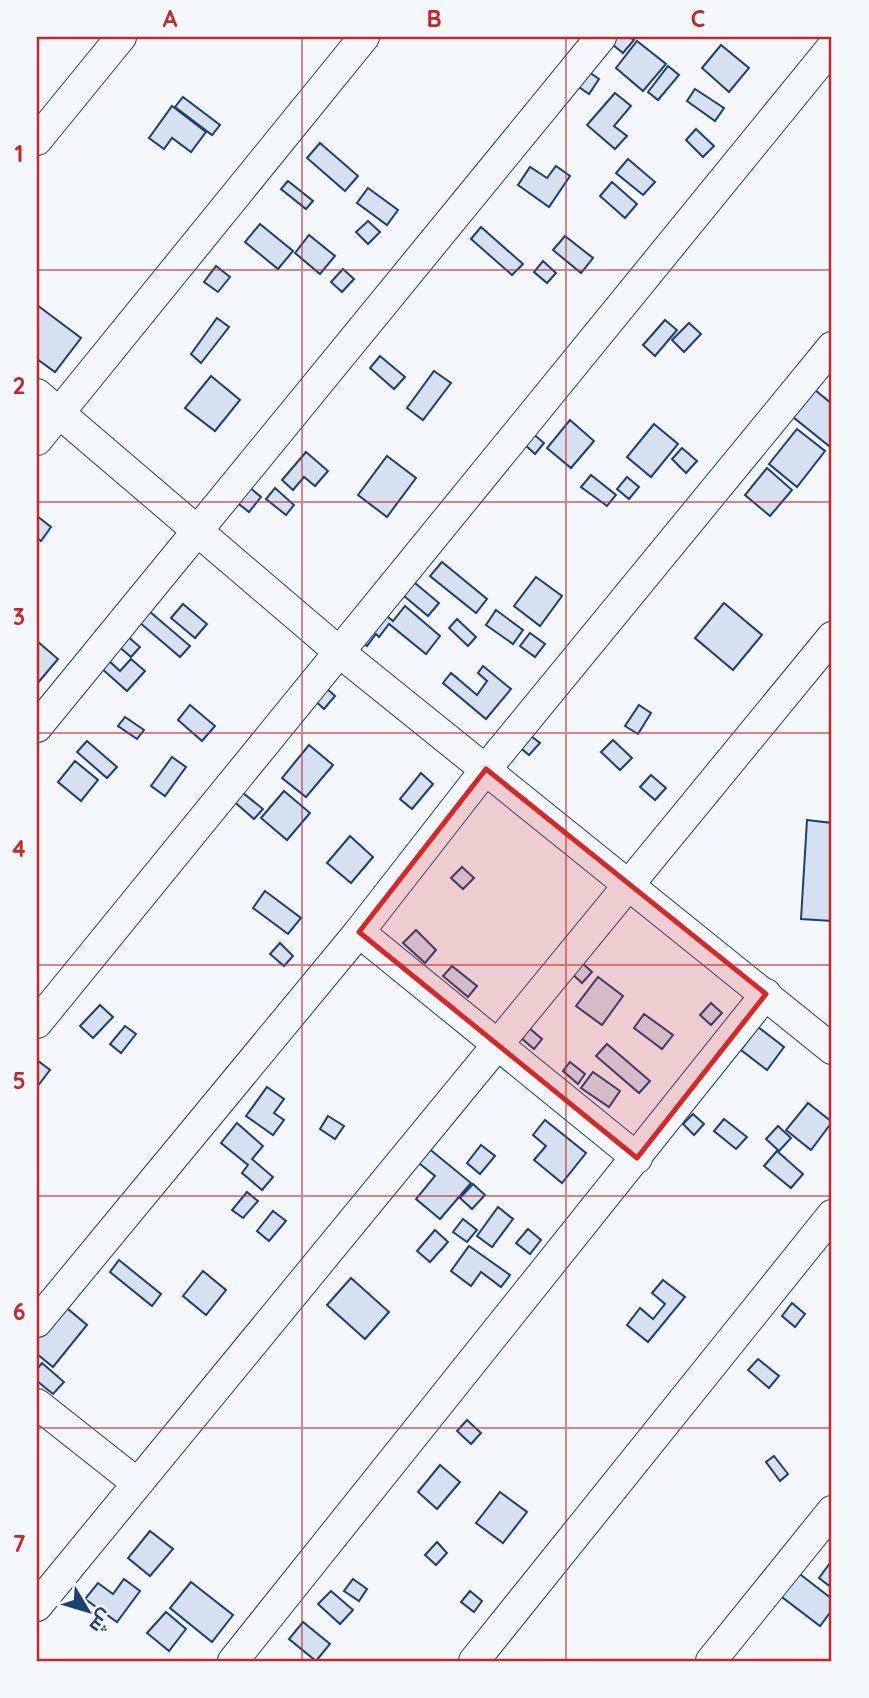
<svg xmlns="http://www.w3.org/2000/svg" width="869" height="1698" font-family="Quicksand,Cairo,sans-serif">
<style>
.building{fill:#d5e0f0;stroke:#1d3f73;stroke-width:2}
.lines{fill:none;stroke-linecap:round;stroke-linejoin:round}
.minor-casing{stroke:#1d3f73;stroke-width:32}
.minor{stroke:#f4f7fb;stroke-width:30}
.marked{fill:#d62828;fill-opacity:0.2;stroke:#d62828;stroke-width:5;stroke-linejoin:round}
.grid{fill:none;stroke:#c62828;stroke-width:2;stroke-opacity:0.55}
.neatline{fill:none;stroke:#c62828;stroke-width:2.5}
.grid-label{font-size:23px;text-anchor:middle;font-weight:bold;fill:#c62828}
</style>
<rect width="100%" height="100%" fill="#f4f7fb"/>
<g class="building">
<path d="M609 37H630L634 40 623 53 607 40Z"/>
<path d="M637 41 666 64 643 91 616 68Z"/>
<path d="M721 45 749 68 729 92 702 68Z"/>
<path d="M668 66 679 75 658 100 648 92Z"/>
<path d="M586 70 599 79 589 94 576 85Z"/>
<path d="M695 89 724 108 715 121 687 101Z"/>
<path d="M615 93 631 106 614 126 627 136 615 149 587 125Z"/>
<path d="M183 97 220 125 212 135 175 107Z"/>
<path d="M172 106 206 132 191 152 172 138 164 149 149 138Z"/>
<path d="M696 129 714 146 703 157 686 140Z"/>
<path d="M320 143 358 176 345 191 307 158Z"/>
<path d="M628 159 655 182 643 195 616 173Z"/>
<path d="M556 166 570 176 549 207 518 185 530 167 547 178Z"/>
<path d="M288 181 313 201 306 209 281 189Z"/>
<path d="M612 182 637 204 625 218 600 196Z"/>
<path d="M368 188 398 210 387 225 357 203Z"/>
<path d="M368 221 380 232 368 244 356 232Z"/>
<path d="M260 224 293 251 278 269 245 242Z"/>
<path d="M481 227 523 264 512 275 471 239Z"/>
<path d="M309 235 335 256 320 274 295 253Z"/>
<path d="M565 236 593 258 581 273 553 250Z"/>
<path d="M543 261 556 273 547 283 534 272Z"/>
<path d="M216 266 230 277 218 292 204 282Z"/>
<path d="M343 269 354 279 342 292 331 282Z"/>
<path d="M37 305 81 338 55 372 37 359Z"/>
<path d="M217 318 229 327 201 363 191 354Z"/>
<path d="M665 320 677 330 655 356 643 345Z"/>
<path d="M689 323 701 334 684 352 672 340Z"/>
<path d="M380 356 405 377 394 389 370 368Z"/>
<path d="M434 371 451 383 423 420 407 408Z"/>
<path d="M211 376 240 400 215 431 185 408Z"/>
<path d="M815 390 832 404V442L829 446 793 417Z"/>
<path d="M570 420 594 441 571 468 547 448Z"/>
<path d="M654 424 678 444 651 477 627 457Z"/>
<path d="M797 429 825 451 797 487 769 464Z"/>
<path d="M530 431 544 443 535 454 522 442Z"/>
<path d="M682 448 697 461 686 473 672 459Z"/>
<path d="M306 452 328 471 315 486 304 477 293 490 282 480Z"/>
<path d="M387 456 416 478 387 517 358 495Z"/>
<path d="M767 468 792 490 770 516 745 495Z"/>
<path d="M591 475 616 495 607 506 581 487Z"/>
<path d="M627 477 639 487 629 499 617 489Z"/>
<path d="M248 486 261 497 249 512 235 501Z"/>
<path d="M275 488 294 505 286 515 266 499Z"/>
<path d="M37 516 51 527 41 541 37 538Z"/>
<path d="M442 562 487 599 476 613 430 576Z"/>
<path d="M536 577 562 596 540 626 514 606Z"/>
<path d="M409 578 439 603 428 616 398 591Z"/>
<path d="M724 603 762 635 733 670 695 638Z"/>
<path d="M183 604 207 624 195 638 171 618Z"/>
<path d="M405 606 440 636 426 654 389 624 379 637 376 634 367 646 355 637 378 609 393 621Z"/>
<path d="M496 610 523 630 513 644 486 625Z"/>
<path d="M149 611 190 646 180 657 139 622Z"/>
<path d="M457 619 476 637 468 646 449 628Z"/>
<path d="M530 633 545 644 535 657 520 646Z"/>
<path d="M126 635 140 647 131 657 117 645Z"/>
<path d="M37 641 58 659 37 684Z"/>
<path d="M131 659 145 671 127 691 101 668 108 660 120 671Z"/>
<path d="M483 666 511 689 486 719 443 683 451 673 477 695 487 681 478 673Z"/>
<path d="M324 686 335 696 324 709 312 698Z"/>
<path d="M190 705 215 726 202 741 178 720Z"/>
<path d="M639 705 651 713 638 734 625 726Z"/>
<path d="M125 717 144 730 137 739 118 726Z"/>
<path d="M527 733 540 743 529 755 517 745Z"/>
<path d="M613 740 632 758 620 770 601 752Z"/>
<path d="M87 741 117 767 107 778 77 752Z"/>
<path d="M309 745 333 765 306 797 282 778Z"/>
<path d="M172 757 186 767 165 796 151 786Z"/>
<path d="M75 761 98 780 81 801 58 782Z"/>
<path d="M421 773 433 784 412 809 400 799Z"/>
<path d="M651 775 666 788 655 800 640 787Z"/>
<path d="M238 789 263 809 254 819 230 798Z"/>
<path d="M284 791 310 813 287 840 261 818Z"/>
<path d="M807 820 832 823V921L801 919Z"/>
<path d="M350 836 373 857 351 883 327 863Z"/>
<path d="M462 867 474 878 463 889 451 878Z"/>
<path d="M265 891 301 918 288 934 253 908Z"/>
<path d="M416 930 436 950 425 963 403 943Z"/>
<path d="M280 943 293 956 284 966 270 954Z"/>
<path d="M580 961 592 972 582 983 570 972Z"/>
<path d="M452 966 477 986 468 997 443 976Z"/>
<path d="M598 977 623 996 602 1025 576 1006Z"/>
<path d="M711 1003 722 1013 711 1025 700 1015Z"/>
<path d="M100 1005 113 1017 93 1038 80 1026Z"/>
<path d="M644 1014 673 1035 662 1049 634 1028Z"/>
<path d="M125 1026 136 1034 121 1053 110 1044Z"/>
<path d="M528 1027 542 1039 534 1049 520 1037Z"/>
<path d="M758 1027 784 1047 767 1070 741 1050Z"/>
<path d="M607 1044 650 1081 639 1093 596 1056Z"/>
<path d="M37 1060 50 1070 37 1087Z"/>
<path d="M570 1062 585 1074 578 1084 563 1071Z"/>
<path d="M593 1072 620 1091 609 1107 581 1088Z"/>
<path d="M267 1087 284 1099 274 1113 284 1120 273 1135 246 1116Z"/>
<path d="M808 1103 832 1122 811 1150 786 1130Z"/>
<path d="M693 1114 704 1124 694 1135 683 1124Z"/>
<path d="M328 1116 344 1126 335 1139 320 1129Z"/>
<path d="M724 1119 747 1137 736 1149 714 1131Z"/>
<path d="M545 1120 586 1153 562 1183 534 1160 546 1146 533 1135Z"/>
<path d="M237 1123 263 1146 252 1159 273 1177 262 1190 242 1173 248 1165 221 1143Z"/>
<path d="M778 1126 791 1138 779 1151 766 1139Z"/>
<path d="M481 1145 495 1156 480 1174 467 1163Z"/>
<path d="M427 1147 471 1183 440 1219 416 1199 435 1176 415 1160Z"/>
<path d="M777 1151 803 1174 791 1188 764 1166Z"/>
<path d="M473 1184 485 1195 472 1209 460 1198Z"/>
<path d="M247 1192 258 1201 243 1218 232 1210Z"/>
<path d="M498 1207 513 1219 492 1247 477 1236Z"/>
<path d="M273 1211 286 1221 269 1241 257 1231Z"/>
<path d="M463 1219 477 1230 467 1242 453 1232Z"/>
<path d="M528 1229 541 1240 530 1254 516 1243Z"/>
<path d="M435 1230 448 1242 430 1262 417 1251Z"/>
<path d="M469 1246 510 1275 501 1287 481 1272 471 1286 451 1271Z"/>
<path d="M119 1260 161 1294 152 1306 110 1272Z"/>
<path d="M203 1271 226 1290 206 1315 183 1296Z"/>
<path d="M351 1278 389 1312 365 1339 327 1305Z"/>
<path d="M663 1280 685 1297 648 1342 627 1325 640 1308 653 1319 665 1304 652 1293Z"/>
<path d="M56 1299 87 1325 53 1367 37 1354V1322Z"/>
<path d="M792 1303 805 1314 795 1327 782 1316Z"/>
<path d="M758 1359 779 1376 769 1388 748 1370Z"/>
<path d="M42 1363 64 1382 53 1394 37 1381V1369Z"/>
<path d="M467 1420 481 1433 471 1444 457 1431Z"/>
<path d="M774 1456 788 1474 780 1481 766 1462Z"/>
<path d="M440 1465 460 1482 437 1509 418 1492Z"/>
<path d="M500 1492 527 1512 503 1543 476 1523Z"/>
<path d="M150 1531 173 1549 150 1576 128 1558Z"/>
<path d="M437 1542 447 1553 436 1565 425 1555Z"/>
<path d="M830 1563 832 1564V1588L819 1578Z"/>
<path d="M792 1568 832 1599V1610L820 1626 774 1591Z"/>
<path d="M124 1579 140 1591 117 1622 85 1599 98 1583 113 1594Z"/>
<path d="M353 1579 367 1589 359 1601 344 1591Z"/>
<path d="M191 1582 233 1615 212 1642 170 1608Z"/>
<path d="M331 1591 353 1610 340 1624 318 1604Z"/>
<path d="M470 1591 482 1601 474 1612 461 1602Z"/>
<path d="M166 1612 186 1629 169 1651 147 1633Z"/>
<path d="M303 1622 330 1644 316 1661 289 1639Z"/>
</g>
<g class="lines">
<defs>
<g id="minor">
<path d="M37 140 121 37"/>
<path d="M37 394 338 651 832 1049"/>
<path d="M37 440 364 37"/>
<path d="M37 727 601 37"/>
<path d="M359 932 637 1158"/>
<path d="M37 1023 832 47"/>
<path d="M37 1322 359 932 486 769 832 347"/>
<path d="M37 1404 137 1483"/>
<path d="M37 1606 832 637"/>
<path d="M233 1661 766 994"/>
<path d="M474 1661 832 1215"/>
<path d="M711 1661 832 1511"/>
</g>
</defs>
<use href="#minor" class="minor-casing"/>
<use href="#minor" class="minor"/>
</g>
<path class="marked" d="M486 769 766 994 637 1158 359 932Z"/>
<path class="grid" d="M302 37V1661M566 37V1661M37 270H832M37 502H832M37 733H832M37 965H832M37 1196H832M37 1428H832"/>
<rect width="869" height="1698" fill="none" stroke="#f4f7fb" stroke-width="77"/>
<g transform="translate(88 1611) rotate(128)" stroke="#f4f7fb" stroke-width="5" paint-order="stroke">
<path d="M0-5L12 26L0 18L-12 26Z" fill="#1d3f73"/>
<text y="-10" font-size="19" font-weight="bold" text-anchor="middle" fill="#1d3f73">ش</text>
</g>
<rect x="38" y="38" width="792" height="1622" class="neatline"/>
<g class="grid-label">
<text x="170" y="27">A</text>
<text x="434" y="27">B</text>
<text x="698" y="27">C</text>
<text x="19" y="162">1</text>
<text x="19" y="394">2</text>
<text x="19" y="625">3</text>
<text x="19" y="857">4</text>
<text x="19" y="1089">5</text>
<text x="19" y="1320">6</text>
<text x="19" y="1552">7</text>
</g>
</svg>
